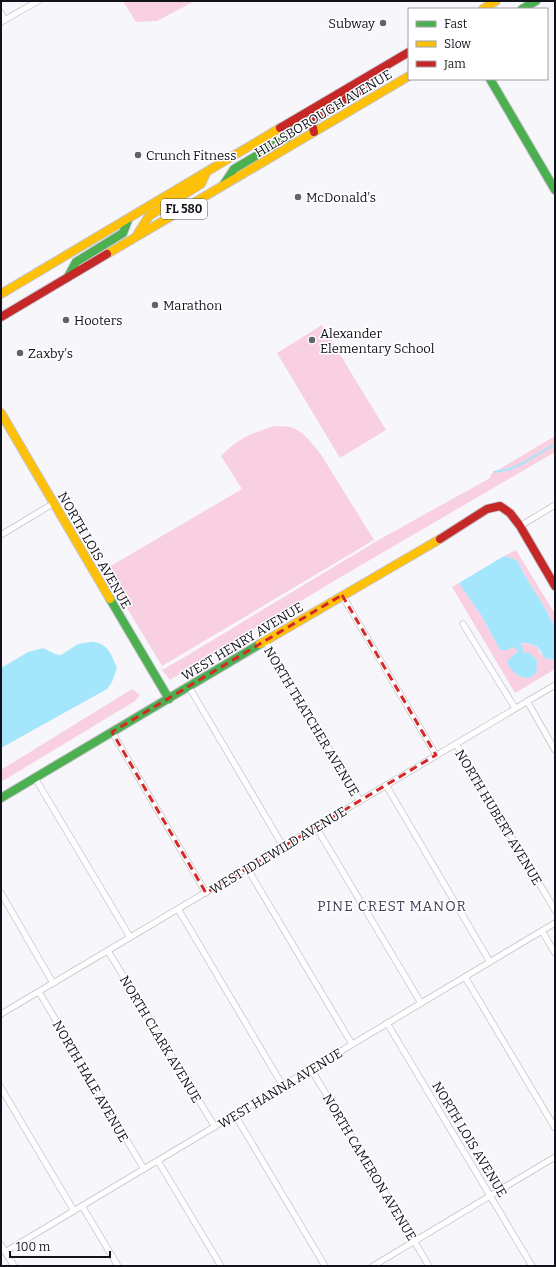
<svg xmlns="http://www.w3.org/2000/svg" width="556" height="1267" font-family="Bitter,serif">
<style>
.green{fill:#f8d0e2}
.water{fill:#a4e6fc}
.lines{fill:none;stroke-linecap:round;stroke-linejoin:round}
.stream{stroke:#a4e6fc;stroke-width:2}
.street-casing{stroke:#c3c3ca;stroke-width:7}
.fast-casing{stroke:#c3c3ca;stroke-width:10}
.slow-casing{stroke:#c3c3ca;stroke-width:10}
.jam-casing{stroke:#c3c3ca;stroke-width:10}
.street{stroke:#fefefe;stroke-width:5.5}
.fast{stroke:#4caf50;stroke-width:8}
.slow{stroke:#ffc107;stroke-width:8}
.jam{stroke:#c62828;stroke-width:8}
.marked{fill:none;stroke:#d62828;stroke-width:3;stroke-dasharray:8 5;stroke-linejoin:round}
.poi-dot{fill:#62626a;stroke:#fff;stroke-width:1.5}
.labels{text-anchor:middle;stroke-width:3;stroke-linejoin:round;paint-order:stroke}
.shield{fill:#fff;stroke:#595960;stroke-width:1}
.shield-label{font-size:12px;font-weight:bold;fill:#12121c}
.poi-label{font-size:13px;fill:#12121c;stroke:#fff;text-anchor:start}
.street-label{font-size:13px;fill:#12121c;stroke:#fff}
.neighbourhood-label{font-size:14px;letter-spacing:1px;fill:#424159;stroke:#fff}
</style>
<rect width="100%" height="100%" fill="#f7f7fb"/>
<g class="green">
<path d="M123 1H195L157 21 136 22Z"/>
<path d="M322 325 386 430 340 458 277 353Z"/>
<path d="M274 426C279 426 285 426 290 427 303 430 312 444 320 453L374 540 162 666 104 570 242 489 221 456C239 438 250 434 274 426Z"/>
<path d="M555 436V452L334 581 170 680 161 669H164L178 661 375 542 490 478 491 474Z"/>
<path d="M516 550 555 614V628L545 608 525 576 517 560 504 556Z"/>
<path d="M459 583 483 618 500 650H508L513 647 517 649 518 651 513 656 515 673 524 678 534 673 537 670 536 664 524 653 521 643 534 645 539 649 540 653 552 660 555 659V669L515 693 452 587Z"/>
<path d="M132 689 140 695 135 701 1 782V770Z"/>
</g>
<g class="water">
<path d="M504 556 517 560 525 576 545 608 555 628V659C545 661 544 657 540 650 536 644 527 643 521 643L524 653 528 652 537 660C536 663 537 667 537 669 532 687 510 674 507 661L518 651 516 649 513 647 508 650H500L483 618 459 583Z"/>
<path d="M92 642C108 643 111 654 117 668L112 682 107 689 1 748V668L28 652 43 648 55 654 61 655 78 644Z"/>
</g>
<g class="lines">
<path class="stream" d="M494 472 510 469 525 462 555 444"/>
<defs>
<g id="street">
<path d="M1 13 5 20"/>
<path d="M1 22 38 1"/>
<path d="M520 526 555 505"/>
<path d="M1 535 54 503"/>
<path d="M342 595 436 755"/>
<path d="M463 624 515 708"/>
<path d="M265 641 360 801"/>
<path d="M189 687 283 846"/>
<path d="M527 701 555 750"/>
<path d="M112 732 206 893"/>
<path d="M456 744 555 910"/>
<path d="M35 778 130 937"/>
<path d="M386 785 490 962"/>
<path d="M316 827 421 1003"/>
<path d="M247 868 352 1044"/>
<path d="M1 893 53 983"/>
<path d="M178 909 283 1086"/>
<path d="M542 931 555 953"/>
<path d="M108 951 215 1127"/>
<path d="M465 977 555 1128"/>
<path d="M39 992 144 1169"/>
<path d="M1 1014 555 685"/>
<path d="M387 1023 532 1266"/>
<path d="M311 1069 429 1266"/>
<path d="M1 1088 74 1211"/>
<path d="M235 1115 325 1266"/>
<path d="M158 1161 221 1266"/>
<path d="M82 1206 118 1266"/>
<path d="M1 1245 14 1266"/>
<path d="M5 1252 555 923"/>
<path d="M373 1266 555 1157"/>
</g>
<g id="fast">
<path d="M522 9 536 1"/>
<path d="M490 79 555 190"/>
<path d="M224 184 234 169 288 137 291 133V122"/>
<path d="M68 277 76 262 123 233 128 220"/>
<path d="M110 599 169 699"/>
<path d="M1 798 260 644"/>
</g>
<g id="slow">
<path d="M483 9 496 1"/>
<path d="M137 235 149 216 201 184 206 173"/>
<path d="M107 254 409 76"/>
<path d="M1 294 280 128"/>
<path d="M1 413 110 599"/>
<path d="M260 644 440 539"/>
</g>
<g id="jam">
<path d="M280 128 409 52"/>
<path d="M314 132 312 124 314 119 359 91 371 77"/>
<path d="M1 317 107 254"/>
<path d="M440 539 487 509 500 506 510 513 520 526 555 586"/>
</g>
</defs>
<use href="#street" class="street-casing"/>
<use href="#fast" class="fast-casing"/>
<use href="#slow" class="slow-casing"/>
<use href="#jam" class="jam-casing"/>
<use href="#street" class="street"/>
<use href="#fast" class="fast"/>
<use href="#slow" class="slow"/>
<use href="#jam" class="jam"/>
</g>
<path class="marked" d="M342 595 436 755 206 893 112 732Z"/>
<g class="poi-dot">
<circle cx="383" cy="23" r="4"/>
<circle cx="138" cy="155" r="4"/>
<circle cx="298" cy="197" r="4"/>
<circle cx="155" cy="305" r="4"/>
<circle cx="66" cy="320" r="4"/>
<circle cx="312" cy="340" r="4"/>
<circle cx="20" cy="353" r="4"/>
</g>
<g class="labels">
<rect class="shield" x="161" y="199" width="46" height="20" rx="3"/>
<g class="shield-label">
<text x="184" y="213">FL 580</text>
</g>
<g class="poi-label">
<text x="375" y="28" text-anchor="end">Subway</text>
<text x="146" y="160">Crunch Fitness</text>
<text x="306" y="202">McDonald's</text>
<text x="163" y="310">Marathon</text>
<text x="74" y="325">Hooters</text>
<text x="320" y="338">Alexander<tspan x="320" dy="15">Elementary School</tspan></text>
<text x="28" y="358">Zaxby's</text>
</g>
<g class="street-label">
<text transform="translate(323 113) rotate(-31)" y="5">HILLSBOROUGH AVENUE</text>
<text transform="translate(95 550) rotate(60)" y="5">NORTH LOIS AVENUE</text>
<text transform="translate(242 641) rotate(-31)" y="5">WEST HENRY AVENUE</text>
<text transform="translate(312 721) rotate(59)" y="5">NORTH THATCHER AVENUE</text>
<text transform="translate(499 817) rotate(59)" y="5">NORTH HUBERT AVENUE</text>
<text transform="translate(278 850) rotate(-31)" y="5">WEST IDLEWILD AVENUE</text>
<text transform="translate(161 1039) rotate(59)" y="5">NORTH CLARK AVENUE</text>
<text transform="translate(91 1081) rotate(60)" y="5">NORTH HALE AVENUE</text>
<text transform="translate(280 1088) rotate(-31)" y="5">WEST HANNA AVENUE</text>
<text transform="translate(470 1139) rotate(59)" y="5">NORTH LOIS AVENUE</text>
<text transform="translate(370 1167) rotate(59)" y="5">NORTH CAMERON AVENUE</text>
</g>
<g class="neighbourhood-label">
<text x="392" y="911">PINE CREST MANOR</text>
</g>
</g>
<rect width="556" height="1267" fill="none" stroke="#12121c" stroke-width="4"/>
<rect x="408" y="8" width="140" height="72" fill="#ffffff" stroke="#a0a0a4"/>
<rect x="416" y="21" width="20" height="6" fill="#4caf50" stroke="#a0a0a4"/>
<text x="444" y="28" font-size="12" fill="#12121c">Fast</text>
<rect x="416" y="41" width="20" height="6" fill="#ffc107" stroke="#a0a0a4"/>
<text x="444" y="48" font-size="12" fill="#12121c">Slow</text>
<rect x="416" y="61" width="20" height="6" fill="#c62828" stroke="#a0a0a4"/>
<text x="444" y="68" font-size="12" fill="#12121c">Jam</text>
<path d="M10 1251v6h100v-6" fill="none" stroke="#12121c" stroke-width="2"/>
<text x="16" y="1251" font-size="12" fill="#12121c" stroke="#ffffff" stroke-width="3" paint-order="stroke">100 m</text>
</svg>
